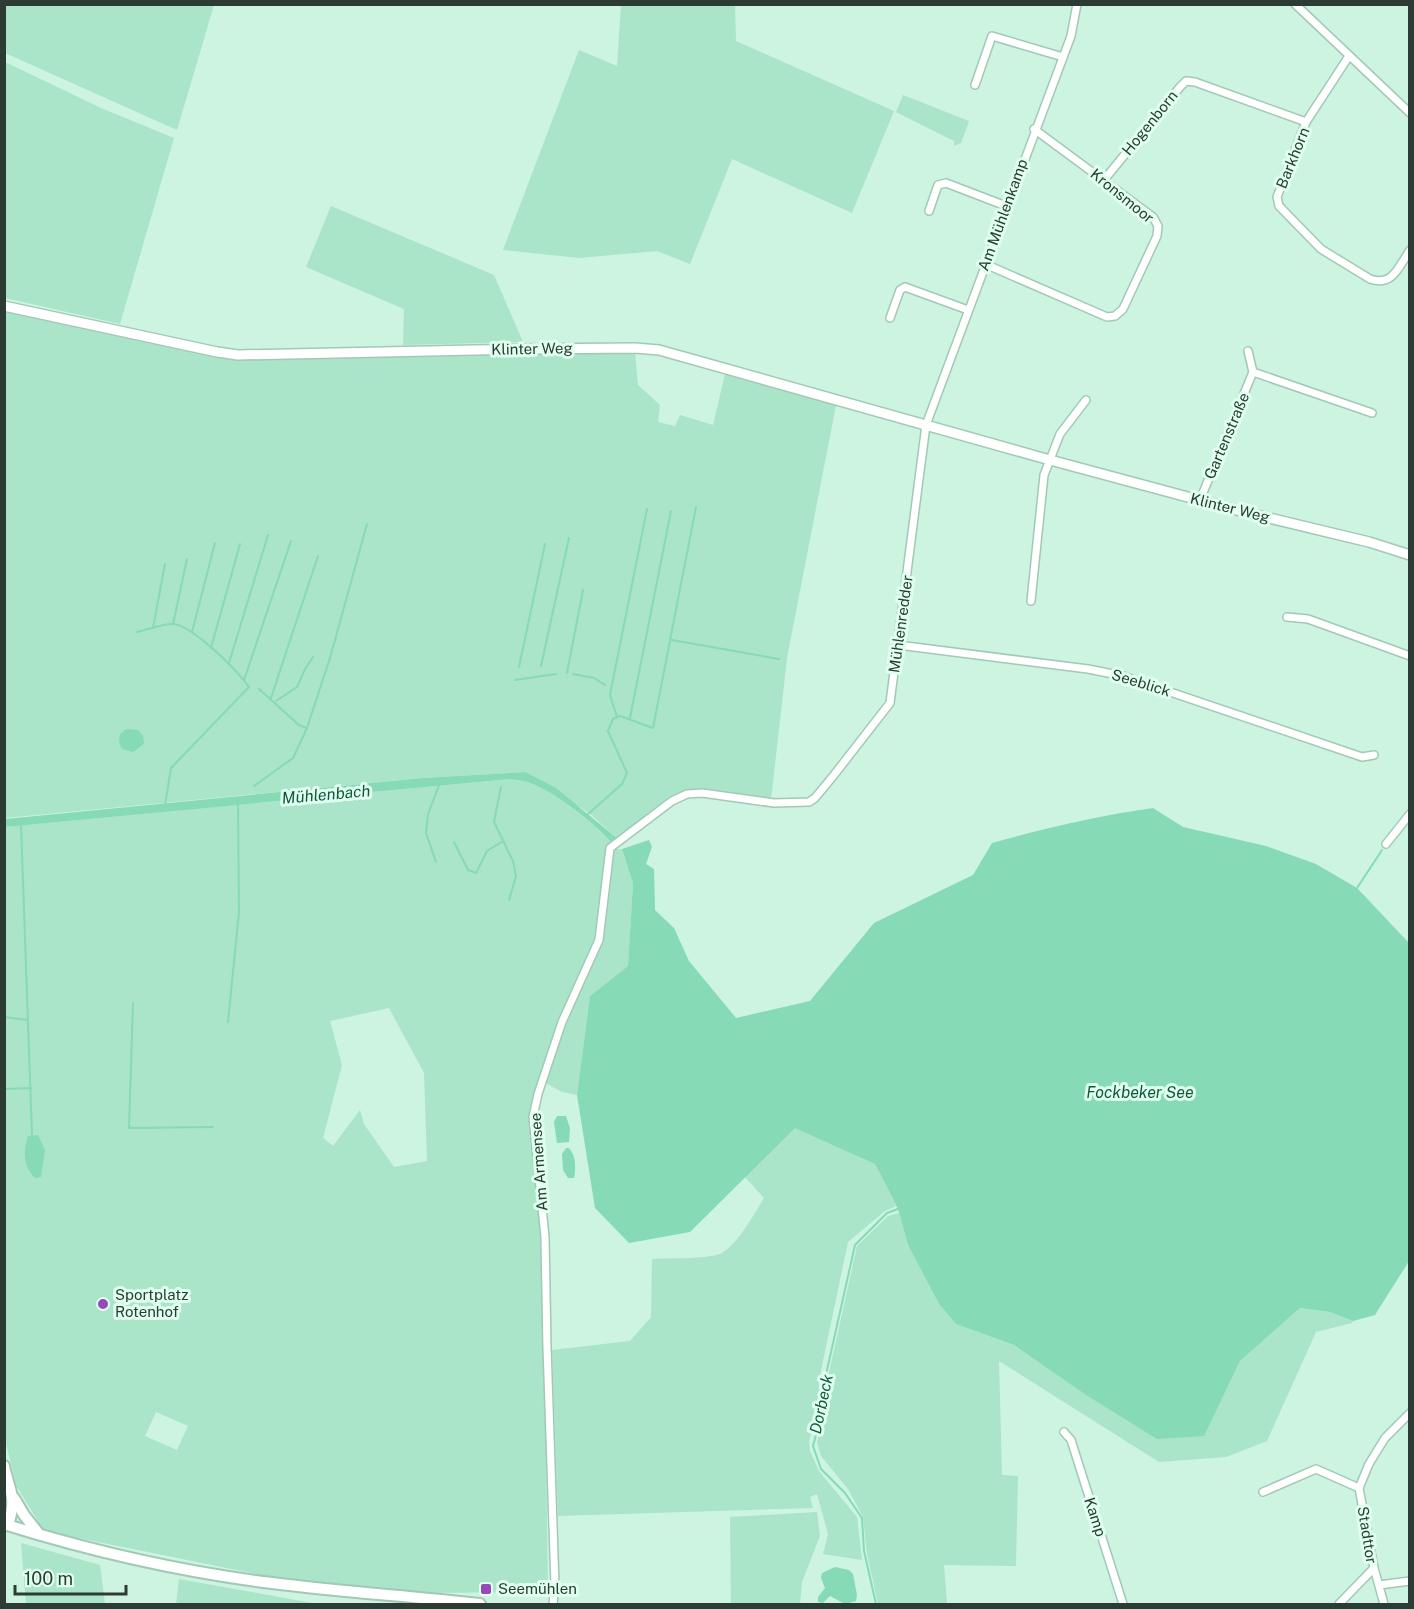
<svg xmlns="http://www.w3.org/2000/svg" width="1414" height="1609" font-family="'Public Sans',sans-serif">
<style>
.green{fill:#aae4c9;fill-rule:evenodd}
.water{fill:#86dab5}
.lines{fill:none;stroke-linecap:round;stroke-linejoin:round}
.stream{stroke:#86dab5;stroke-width:2}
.street-casing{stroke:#a2c9b6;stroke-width:10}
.secondary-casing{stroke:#a2c9b6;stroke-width:12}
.primary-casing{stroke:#a2c9b6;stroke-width:14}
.street{stroke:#fff;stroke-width:7}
.secondary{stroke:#fff;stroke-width:9}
.primary{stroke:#fff;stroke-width:10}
.poi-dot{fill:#9749b9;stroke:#dfffef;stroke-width:2}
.labels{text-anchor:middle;stroke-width:6;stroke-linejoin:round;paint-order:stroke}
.street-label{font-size:15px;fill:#2c3c34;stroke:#dfffef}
.poi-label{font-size:15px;fill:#2c3c34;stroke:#dfffef;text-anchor:start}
.water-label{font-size:16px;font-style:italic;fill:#13563e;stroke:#dfffef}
</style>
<rect width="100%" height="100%" fill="#ccf4e0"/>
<g class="green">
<path d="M5 4 214 5 177 130 5 53Z"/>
<path d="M621 5H735L736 41 894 111 852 213 732 159 690 264 657 251 579 258 503 250 579 50 617 66Z"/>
<path d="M5 62 101 108 174 138 120 324 5 298Z"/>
<path d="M903 95 969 121 961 143 954 146V141L896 112Z"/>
<path d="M331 206 494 275 523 342 403 345 404 309 306 267Z"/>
<path d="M5 311 237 360 635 352 638 385 660 405 658 422 675 426 680 415 713 425 725 374 836 405 787 658 771 800C749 796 707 785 687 790 664 795 637 824 618 839L589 813 525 772 423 778 5 818Z"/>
<path d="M510 779C518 780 526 781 533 784 560 796 593 822 613 844L596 939 565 1005 540 1081 531 1116 543 1237 548 1592 421 1593 271 1577 44 1531 17 1487 5 1440 4 827ZM389 1008 424 1073 427 1161 394 1167 364 1124 360 1110 333 1146 323 1138 342 1065 330 1021ZM156 1412 188 1426 177 1450 145 1436Z"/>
<path d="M611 849H622L633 883 628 966 590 996 577 1095 562 1092 546 1083 565 1023 602 942Z"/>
<path d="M795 1127 875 1164 896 1206 885 1211 848 1242 819 1380V1407L809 1441 810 1451 819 1471 857 1517 862 1560 823 1554 828 1534 817 1494 810 1497 813 1508 558 1516 552 1350 630 1341 651 1317 652 1259C671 1258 699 1259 717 1255 735 1250 754 1214 764 1198L745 1177Z"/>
<path d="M899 1213 908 1245 939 1304 956 1324 1014 1345 1083 1393 1204 1435 1240 1361 1300 1308 1330 1312 1353 1321 1352 1323 1316 1332 1267 1441 1226 1457 1159 1462 999 1361 1002 1475 1018 1476 1016 1566 944 1565 947 1604H878L867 1554 863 1517 848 1489 821 1456 817 1442 827 1407 826 1386 857 1246 888 1216Z"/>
<path d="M817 1512 820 1536 802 1582 800 1604H731L730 1517Z"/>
<path d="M21 1543 100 1565 105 1604H26Z"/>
<path d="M179 1579 318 1604H176Z"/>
</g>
<g class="water">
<path d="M126 729 138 730 143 736 144 744 133 752 122 749 119 742 120 734Z"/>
<path d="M525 772 556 788 618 839 613 844C593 822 560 796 533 784 526 781 518 780 510 779L5 827V819L423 778Z"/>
<path d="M1153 808 1183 827 1266 846 1316 864 1357 888 1409 943V1261L1375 1315 1353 1321 1330 1312 1300 1308 1240 1361 1204 1436 1157 1439 1083 1393 1014 1345 956 1324 939 1304 908 1245 898 1209 875 1164 795 1128 690 1232 629 1243 595 1208 577 1095 590 996 628 966 633 883 622 849 649 840 652 847 646 864 654 869 655 910 674 928 689 961 736 1018 810 1001 874 923 973 875 992 843C1045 828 1098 816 1153 808Z"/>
<path d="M557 1116H566L570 1128 569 1142 557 1143 554 1122Z"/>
<path d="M38 1135 45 1150 41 1177 35 1178C23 1166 23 1151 28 1136Z"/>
<path d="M566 1148H569C576 1156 576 1167 574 1178H568L563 1170 562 1154Z"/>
<path d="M835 1567 849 1570 853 1574 857 1595 856 1601 845 1604 830 1596 823 1603 818 1602V1597L825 1588 821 1578 822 1573Z"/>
</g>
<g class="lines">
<g class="stream">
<path d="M173 624 187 559"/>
<path d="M153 628 165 564"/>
<path d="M137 632C146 630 165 623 174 624 194 627 237 670 249 687L171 768 165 805"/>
<path d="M192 632 215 543"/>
<path d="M672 640 779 659"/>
<path d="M211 648 240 544"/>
<path d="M229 663 268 535"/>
<path d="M541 666 569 538"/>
<path d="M519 667 545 544"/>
<path d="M567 673 583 590"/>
<path d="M573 674 594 678 605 685"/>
<path d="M244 680 291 541"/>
<path d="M515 680 556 674"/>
<path d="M259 689 299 725 307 728"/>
<path d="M271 698 318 556"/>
<path d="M276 701 297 687 305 669 313 657"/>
<path d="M617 717 610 695 647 509"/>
<path d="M630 718 671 511"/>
<path d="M254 786 293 758 307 728 330 658 367 524"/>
<path d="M501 787 494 822 513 861 516 876 509 900"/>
<path d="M587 815 622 784 627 773 608 731 613 719 620 716 653 728 696 507"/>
<path d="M21 825 32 1135"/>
<path d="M454 842 468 870 476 873 487 851 503 841"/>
<path d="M436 862 426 833 428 814 440 783"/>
<path d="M1357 888 1382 850"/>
<path d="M133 1003 129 1128 213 1127"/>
<path d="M4 1017 28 1020"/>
<path d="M228 1022 239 912 238 803"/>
<path d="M4 1089 31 1088"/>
<path d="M876 1604 864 1551 862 1518 845 1493 821 1469 813 1446 823 1408V1388L855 1245 887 1213 898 1209"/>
</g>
<defs>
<g id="street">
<path d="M1295 4 1410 113"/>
<path d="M1349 56 1306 122 1277 197 1279 206 1321 249 1370 279C1393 287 1399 266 1410 250"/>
<path d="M975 85 992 36 1063 57"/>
<path d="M1104 180 1180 87 1186 81 1195 82 1306 122"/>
<path d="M929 211 938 185 946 183 1006 206"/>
<path d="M985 264 1107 317 1115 316 1123 309 1157 236 1158 226 1153 217 1034 129"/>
<path d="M890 318 900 290 905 287 968 310"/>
<path d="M1248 351 1253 372"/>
<path d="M1200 500 1253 372 1372 413"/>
<path d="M1031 601 1044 475 1060 434 1086 400"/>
<path d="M1287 617 1308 619 1410 656"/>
<path d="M898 645 1088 669 1123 676 1362 757 1374 755"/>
<path d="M1386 844 1410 814"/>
<path d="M1064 1432 1071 1440 1123 1604"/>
<path d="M1263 1492 1316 1469 1359 1488"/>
<path d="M1379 1585 1410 1581"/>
<path d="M553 1604 555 1585 547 1347 545 1237 533 1117 538 1094 562 1022 599 940 610 848 672 801 687 794 702 793 774 803 809 802 815 798 834 775 890 703 926 425 1071 36 1077 4"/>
<path d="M1339 1604 1374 1568"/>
<path d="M1384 1604 1374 1568 1359 1488 1369 1464 1385 1438 1410 1413"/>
</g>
<path id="secondary" d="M4 306 217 352 238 355 522 349 635 348 659 350 1050 460 1240 511 1369 542 1410 555"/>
<g id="primary">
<path d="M4 1466C10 1493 17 1497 8 1525"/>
<path d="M14 1498 24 1515 39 1534"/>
<path d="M4 1524C91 1551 182 1572 272 1583 341 1592 411 1596 480 1604"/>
</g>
</defs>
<use href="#street" class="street-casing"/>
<use href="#secondary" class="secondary-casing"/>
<use href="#primary" class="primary-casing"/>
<use href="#street" class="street"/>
<use href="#secondary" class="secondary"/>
<use href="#primary" class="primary"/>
</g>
<g class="poi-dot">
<circle cx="103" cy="1304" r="6"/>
<rect x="480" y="1583" width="12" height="12" rx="3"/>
</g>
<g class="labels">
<g class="street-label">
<text transform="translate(1150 123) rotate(-51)" y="5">Hogenborn</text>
<text transform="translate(1293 158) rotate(-68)" y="5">Barkhorn</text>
<text transform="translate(1122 196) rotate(39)" y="5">Kronsmoor</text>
<text transform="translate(1003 215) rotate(-70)" y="5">Am Mühlenkamp</text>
<text transform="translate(532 349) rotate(-1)" y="5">Klinter Weg</text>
<text transform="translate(1227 436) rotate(-67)" y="5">Gartenstraße</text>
<text transform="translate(1230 508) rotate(14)" y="5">Klinter Weg</text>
<text transform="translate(901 624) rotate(-82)" y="5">Mühlenredder</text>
<text transform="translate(1141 683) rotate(17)" y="5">Seeblick</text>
<text transform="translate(539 1162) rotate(-94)" y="5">Am Armensee</text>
<text transform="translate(1095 1517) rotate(72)" y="5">Kamp</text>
<text transform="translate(1367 1535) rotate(81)" y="5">Stadttor</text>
</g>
<g class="poi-label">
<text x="115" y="1300">Sportplatz<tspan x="115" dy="17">Rotenhof</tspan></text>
<text x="498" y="1594">Seemühlen</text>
</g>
<g class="water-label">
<text transform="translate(326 794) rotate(-5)" y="6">Mühlenbach</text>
<text x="1140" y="1098">Fockbeker See</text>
<text transform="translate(821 1404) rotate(-78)" y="6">Dorbeck</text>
</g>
</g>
<rect width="1414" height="1609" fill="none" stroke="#2c3c34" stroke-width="12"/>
<path d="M15 1585v9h111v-9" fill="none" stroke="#2c3c34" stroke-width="3"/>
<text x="24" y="1585" font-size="18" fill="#2c3c34" stroke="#dfffef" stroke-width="4.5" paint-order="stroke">100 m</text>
</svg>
